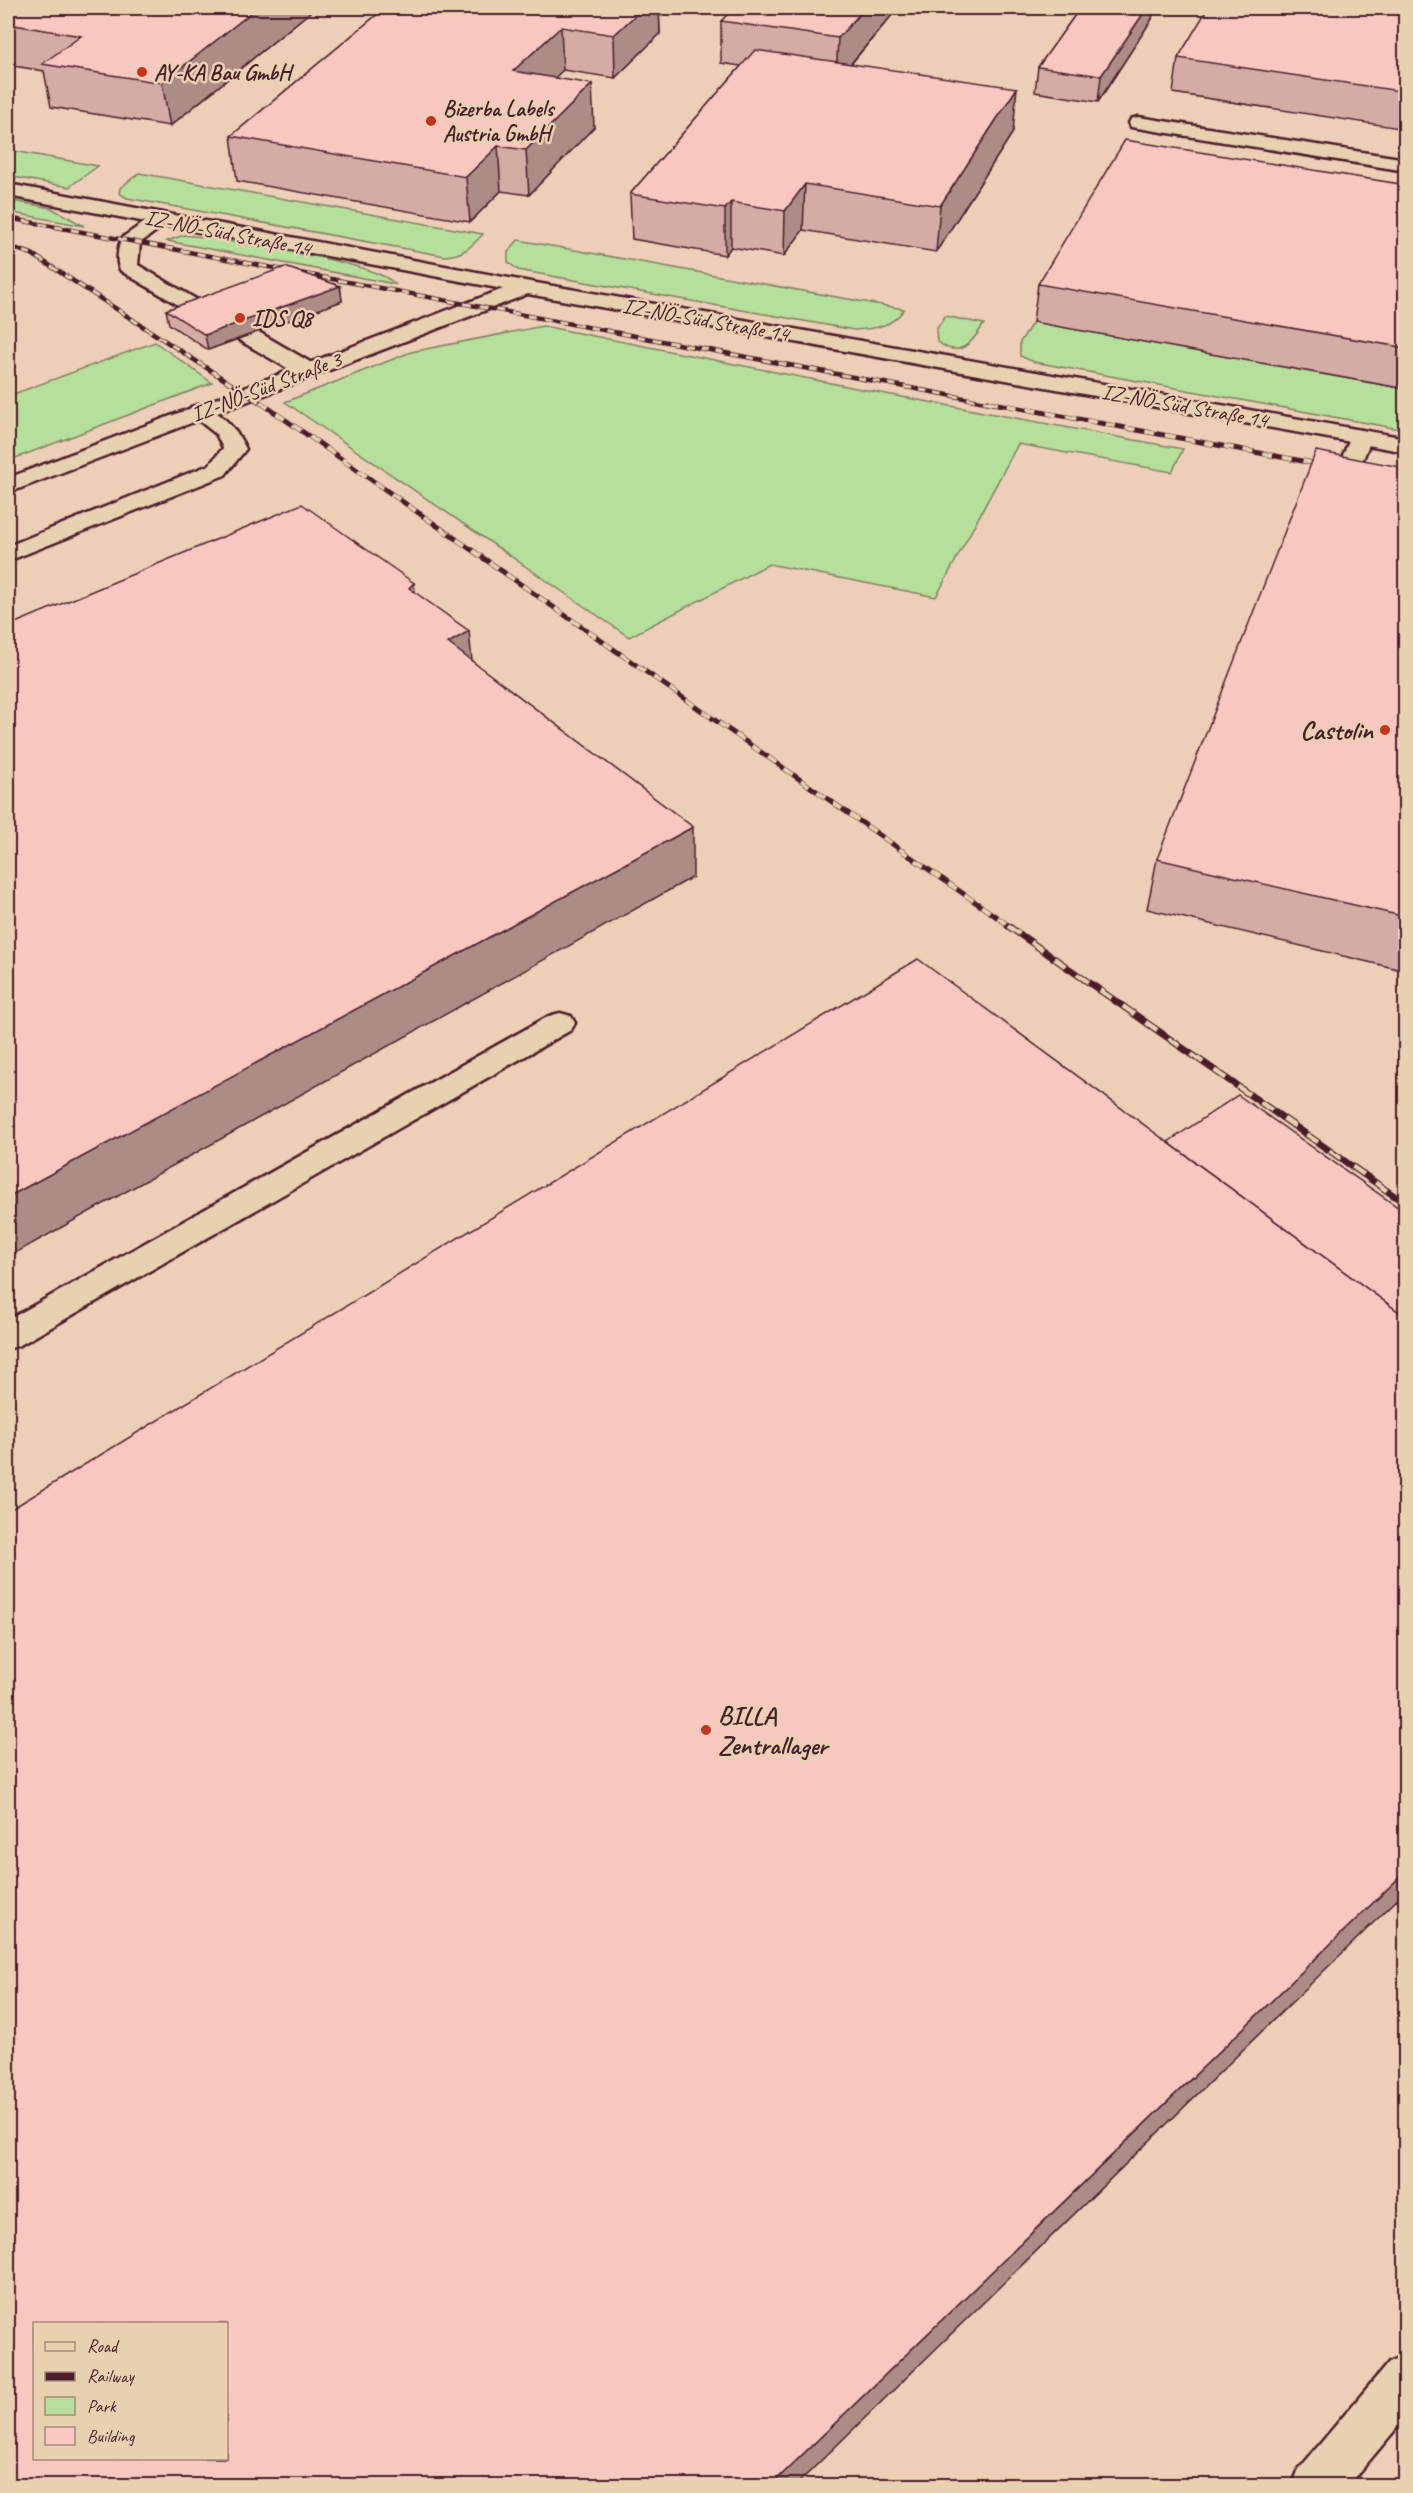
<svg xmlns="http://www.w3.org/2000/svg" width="1413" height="2493" font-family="Caveat,sans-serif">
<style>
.built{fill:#edceb6;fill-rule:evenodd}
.green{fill:#b6df9b;stroke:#807f63;stroke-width:1.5}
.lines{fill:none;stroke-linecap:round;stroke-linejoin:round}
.lane-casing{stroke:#4a1f2b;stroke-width:5}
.street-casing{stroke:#4a1f2b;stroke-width:5}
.lane{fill:#e8d1b1;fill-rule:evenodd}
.street{fill:#e8d1b1;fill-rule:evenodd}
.rail-far2-casing{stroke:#4a1f2b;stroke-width:4.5}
.rail-far1-casing{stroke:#4a1f2b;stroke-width:5}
.rail-casing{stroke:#4a1f2b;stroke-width:7}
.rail-far2{stroke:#e8d1b1;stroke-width:3;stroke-dasharray:8;stroke-linecap:butt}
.rail-far1{stroke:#e8d1b1;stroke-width:4;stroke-dasharray:10;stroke-linecap:butt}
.rail{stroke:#e8d1b1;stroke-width:4.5;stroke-dasharray:14;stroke-linecap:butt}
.wall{fill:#d5aca5;stroke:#4a1f2b;stroke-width:1.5}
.shaded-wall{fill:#ae8c86;stroke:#4a1f2b;stroke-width:1.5}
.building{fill:#f8c8c0;stroke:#4a1f2b;stroke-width:1.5;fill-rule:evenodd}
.poi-dot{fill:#c8321e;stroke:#e8d1b1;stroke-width:2}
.labels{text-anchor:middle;stroke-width:5;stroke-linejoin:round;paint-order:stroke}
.far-poi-label{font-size:22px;font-weight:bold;fill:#4a1f2b;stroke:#e8d1b1;text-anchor:start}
.far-street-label{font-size:22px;fill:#4a1f2b;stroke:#e8d1b1}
.poi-label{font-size:26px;font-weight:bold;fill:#4a1f2b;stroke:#e8d1b1;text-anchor:end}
</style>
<rect width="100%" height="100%" fill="#e8d1b1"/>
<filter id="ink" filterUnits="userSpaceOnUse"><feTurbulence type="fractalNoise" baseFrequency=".0167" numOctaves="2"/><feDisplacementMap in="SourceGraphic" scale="12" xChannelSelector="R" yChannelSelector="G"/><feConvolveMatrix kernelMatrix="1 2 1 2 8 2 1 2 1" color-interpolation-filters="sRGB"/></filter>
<g filter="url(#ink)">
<path class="built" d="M8 8H1405V2485L8 2486ZM34 2324H226V2458H34Z"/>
<g class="green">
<path d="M8 150 98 166 69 187 8 176Z"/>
<path d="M139 173 483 234C471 247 464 255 445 256L127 198 119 193 120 188Z"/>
<path d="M8 200 51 208 84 226 8 212Z"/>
<path d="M184 235 203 237C241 244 374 261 395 284L167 241Z"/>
<path d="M518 240 904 309C893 327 873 329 854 330L518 270 508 262V252Z"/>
<path d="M945 316 984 324C972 343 959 360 937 341L936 330Z"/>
<path d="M1033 322 1405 389V430L1034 362 1020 356V342Z"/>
<path d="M543 326 881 393 1183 449 1172 472 1018 444 936 597 769 564 629 637 285 402 411 352Z"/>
<path d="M155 342 212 383 8 461V415L10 414 8 412V396Z"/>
</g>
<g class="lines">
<defs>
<g id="lane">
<path d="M1138 117 1406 159V171L1131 127 1129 123 1131 119Z"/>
<path d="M162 213 169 215 172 219 140 243 138 265 211 308 215 312 211 316 204 318 197 316 121 271C115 264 118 244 123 237L155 215Z"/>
<path d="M247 329 255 330 315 365 318 370 315 375 307 377 299 375 239 340 236 335 239 330Z"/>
<path d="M199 405C222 411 236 429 246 449L225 475 8 561V546L209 465 223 448 216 434 188 412 191 407Z"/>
<path d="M1361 430 1369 432 1372 437 1357 474 1349 476 1341 474 1337 469 1353 432Z"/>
<path d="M560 1013 571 1016 575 1023 571 1030 20 1345 8 1349V1320L549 1016Z"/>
<path d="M1406 2355V2417L1348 2486H1292L1299 2469 1389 2362Z"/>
</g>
<path id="street" d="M8 184 525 281 1406 438V452L528 294 8 493V478L503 289 8 196Z"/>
</defs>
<use href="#lane" class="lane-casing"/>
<use href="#street" class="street-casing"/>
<use href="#lane" class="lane"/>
<use href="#street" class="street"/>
<defs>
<g id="rail-far2">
<path d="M8 218 996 404"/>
<path d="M8 246 32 254 262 404"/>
</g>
<g id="rail-far1">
<path d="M260 402 1011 927"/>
<path d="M988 402 1329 466"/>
</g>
<path id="rail" d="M1008 926 1406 1204"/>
</defs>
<use href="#rail-far2" class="rail-far2-casing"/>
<use href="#rail-far1" class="rail-far1-casing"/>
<use href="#rail" class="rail-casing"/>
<use href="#rail-far2" class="rail-far2"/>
<use href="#rail-far1" class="rail-far1"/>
<use href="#rail" class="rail"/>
</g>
<g class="wall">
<path d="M8 8H315L170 126 51 107 44 71 8 65Z"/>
<path d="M385 8H659L660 34 615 78 563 70 554 78 594 127 529 195 501 191 470 222 237 181 231 136Z"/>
<path d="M898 8 851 64 1013 132 936 252 803 230 784 256 731 247 725 255 632 239 630 194 741 66 721 63V21Z"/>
<path d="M1080 8H1154L1152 19 1098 102 1035 92 1038 67Z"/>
<path d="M1406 8V129L1173 93 1178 58Z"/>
<path d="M1406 185V389L1033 322 1038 284Z"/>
<path d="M340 286 342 301 208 350 169 324 166 310Z"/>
<path d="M1406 468V971L1147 909 1157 859Z"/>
</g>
<g class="shaded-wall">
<path d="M257 8H315L170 126 162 83Z"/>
<path d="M643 8H659L660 34 615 78 614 35Z"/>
<path d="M865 8H898L836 81 838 38Z"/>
<path d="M1147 8H1154L1152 19 1098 102 1101 76Z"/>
<path d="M561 27 563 70 516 115 513 71Z"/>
<path d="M592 84 594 127 529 195 526 150Z"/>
<path d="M1017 88 1013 132 936 252 940 206Z"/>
<path d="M498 146 501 191 470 222 466 177Z"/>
<path d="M805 184 803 230 784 256 785 211Z"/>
<path d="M731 202V247L725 255V209Z"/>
<path d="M340 286 342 301 208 350 205 335Z"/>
<path d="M414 583 420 633 409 588Z"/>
<path d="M469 631 474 681 448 643Z"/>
<path d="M693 827V877L8 1257V1197Z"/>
<path d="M1406 1871V1891L795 2486H770Z"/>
</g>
<g class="building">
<path d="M8 8H257L162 83 42 64 81 36 8 24Z"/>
<path d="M385 8H643L614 35 561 27 513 71 592 84 526 150 498 146 466 177 231 136Z"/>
<path d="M734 8H865L838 38 721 21Z"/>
<path d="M1080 8H1147L1101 76 1038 67Z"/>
<path d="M1208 8H1406V92L1178 58Z"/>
<path d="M755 50 1017 88 940 206 805 184 785 211 731 202 725 209 630 194Z"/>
<path d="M1125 140 1406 185V348L1038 284Z"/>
<path d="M285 267 340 286 205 335 166 310Z"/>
<path d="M1316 451 1406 468V917L1157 859Z"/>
<path d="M302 504 414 583 409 588 469 631 448 643 693 827 8 1197V626Z"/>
<path d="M918 959 1406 1317V1871L770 2486H8V1511ZM34 2324H226V2458H34Z"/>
<path d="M1238 1095 1406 1213V1317L1168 1142Z"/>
</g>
</g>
<g class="poi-dot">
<circle cx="142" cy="72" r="6"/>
<circle cx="431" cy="121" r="6"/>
<circle cx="240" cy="318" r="6"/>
<circle cx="1385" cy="730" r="6"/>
<circle cx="706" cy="1730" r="6"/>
</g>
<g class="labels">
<g class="far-poi-label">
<text x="154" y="80">AY-KA Bau GmbH</text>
<text x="443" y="116">Bizerba Labels<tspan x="443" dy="25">Austria GmbH</tspan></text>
<text x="252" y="326">IDS Q8</text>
</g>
<g class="far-street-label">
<text transform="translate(228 232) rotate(11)" y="8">IZ-NÖ-Süd Straße 14</text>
<text transform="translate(706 319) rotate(10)" y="8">IZ-NÖ-Süd Straße 14</text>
<text transform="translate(266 386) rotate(-21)" y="8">IZ-NÖ-Süd Straße 3</text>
<text transform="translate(1185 405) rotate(10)" y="8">IZ-NÖ-Süd Straße 14</text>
</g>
<g class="poi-label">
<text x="1373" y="739">Castolin</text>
<text x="718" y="1724" text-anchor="start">BILLA<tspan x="718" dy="30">Zentrallager</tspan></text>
</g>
</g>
<rect width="1413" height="2493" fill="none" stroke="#e8d1b1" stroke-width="30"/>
<rect x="15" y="15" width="1383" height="2463" fill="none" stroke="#4a1f2b" stroke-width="2" filter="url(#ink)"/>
<rect x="33" y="2322" width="195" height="138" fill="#e8d1b1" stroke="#a98a7b" stroke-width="1.5"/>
<rect x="45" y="2342" width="30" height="9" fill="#e8d1b1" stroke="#a98a7b" stroke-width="1.5"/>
<text x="87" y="2352" font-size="18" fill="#4a1f2b">Road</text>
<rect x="45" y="2372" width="30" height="9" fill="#4a1f2b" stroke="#a98a7b" stroke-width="1.5"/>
<text x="87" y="2382" font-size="18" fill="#4a1f2b">Railway</text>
<rect x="45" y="2397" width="30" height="18" fill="#b6df9b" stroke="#a98a7b" stroke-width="1.5"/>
<text x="87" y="2412" font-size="18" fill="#4a1f2b">Park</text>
<rect x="45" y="2427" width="30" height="18" fill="#f8c8c0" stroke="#a98a7b" stroke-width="1.5"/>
<text x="87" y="2442" font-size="18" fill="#4a1f2b">Building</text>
</svg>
